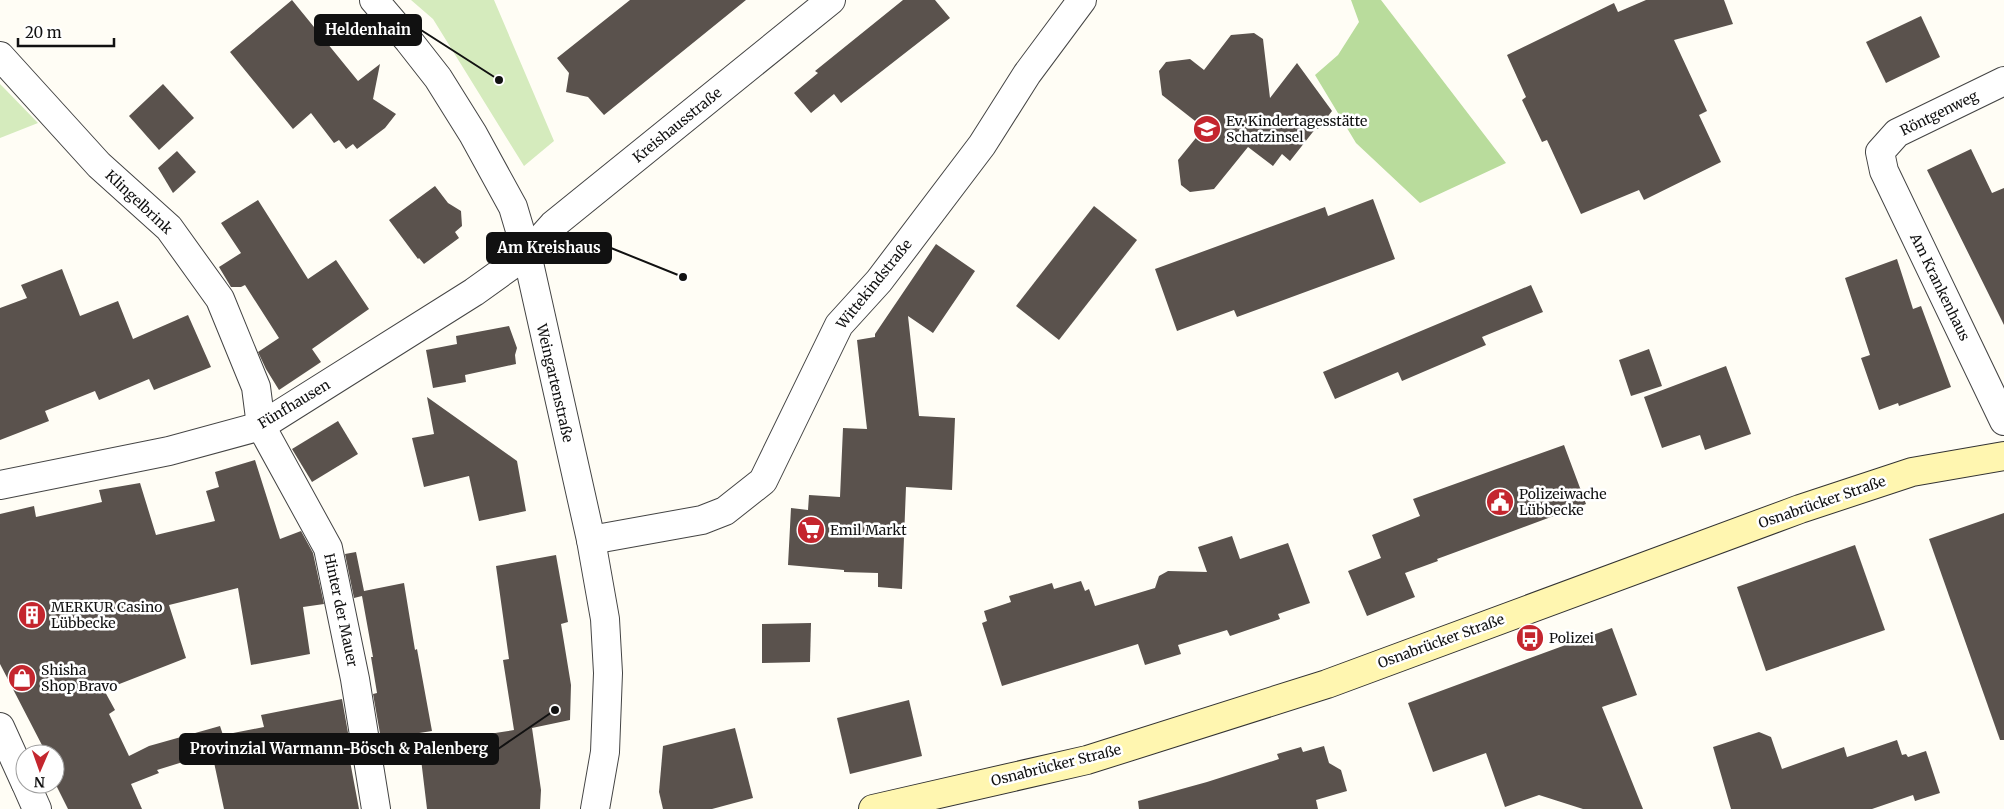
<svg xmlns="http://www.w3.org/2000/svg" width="2004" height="809" font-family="Merriweather,serif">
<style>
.green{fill:#d5ebbd}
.forest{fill:#b9dc9c}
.building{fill:#5a524d}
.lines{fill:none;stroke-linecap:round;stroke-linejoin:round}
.street-casing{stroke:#444;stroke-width:30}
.secondary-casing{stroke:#333;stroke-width:30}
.street{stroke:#fff;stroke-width:28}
.secondary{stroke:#fff6b0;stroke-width:28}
.labels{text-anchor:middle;stroke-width:5;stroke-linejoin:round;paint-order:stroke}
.street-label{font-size:14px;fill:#111;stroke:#fff}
.poi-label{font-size:14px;fill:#111;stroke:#fff;text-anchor:start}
.leader{fill:none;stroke:#111;stroke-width:2}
.callout-dot{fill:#111;stroke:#fff;stroke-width:2}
.callout{fill:#111;stroke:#111;stroke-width:2}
.callout-label{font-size:15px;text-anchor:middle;font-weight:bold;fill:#fff}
</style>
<rect width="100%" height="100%" fill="#fffdf5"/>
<g class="green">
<path d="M411 0H494L554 141 524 166 433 19Z"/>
<path d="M0 84 3 87 38 123 0 138Z"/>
</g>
<path class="forest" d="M1351 0H1381L1506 163 1420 203 1356 143 1315 75 1338 55 1359 22Z"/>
<g class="building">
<path d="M292 0 358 81 380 64 373 99 396 114 385 128 357 149 353 144 346 149 339 140 334 143 311 113 293 129 230 52Z"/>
<path d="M630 0H746L604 115 588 97 566 92 569 73 557 58Z"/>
<path d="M903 0H935L950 18 841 103 834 94 811 113 794 93 818 73 815 71Z"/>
<path d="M1646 0H1724L1733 24 1674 40 1707 111 1699 115 1721 162 1644 200 1639 190 1581 214 1547 140 1542 142 1522 100 1526 97 1507 55 1614 3 1618 12Z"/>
<path d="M1921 16 1940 57 1886 83 1866 42Z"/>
<path d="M1254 33 1263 39 1270 98 1297 63 1332 111 1318 129 1316 128 1290 161 1282 154 1273 166 1248 147 1214 189 1190 192 1181 185 1178 160 1204 128 1162 95 1159 71 1166 62 1190 59 1204 70 1231 35Z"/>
<path d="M163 84 194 118 159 150 129 116Z"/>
<path d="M1971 149 1992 193 2004 188V325L1927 170Z"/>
<path d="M177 151 196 172 173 193 158 168Z"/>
<path d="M435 186 448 203 461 211 462 226 455 232 459 238 424 264 419 258 418 259 389 220Z"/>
<path d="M1373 199 1395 259 1237 317 1234 310 1177 331 1155 269 1325 207 1328 216Z"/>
<path d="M258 200 308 279 336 260 369 309 312 349 321 362 279 390 266 369 258 352 279 338 245 285 241 287H231L219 267 241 253 221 223Z"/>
<path d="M1094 206 1137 240 1059 340 1016 306Z"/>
<path d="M936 244 975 271 933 333 908 316 919 416 955 418 952 490 906 487 902 589 878 587V573L844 572V570L788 565 791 508 808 510 809 495 840 497 843 428 867 429 857 340 875 337V334Z"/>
<path d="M1897 259 1913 309 1921 306 1951 387 1899 406 1898 403 1879 410 1861 358 1870 355 1845 278Z"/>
<path d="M62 269 80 316 118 301 133 339 188 315 211 367 154 390 149 379 99 400 95 391 45 411 49 421 0 440V308L27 298 21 285Z"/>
<path d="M1531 285 1543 312 1482 337 1486 345 1402 381 1398 372 1335 399 1323 372Z"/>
<path d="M509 326 517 348 515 355 516 364 465 375 466 382 433 388 426 350 457 344 456 336Z"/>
<path d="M1649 349 1662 386 1631 396 1619 360Z"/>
<path d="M1726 366 1751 434 1705 450 1700 435 1662 448 1644 397Z"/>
<path d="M427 397 517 461 526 511 479 521 469 476 424 487 412 438 434 434Z"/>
<path d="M338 421 358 454 312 482 292 449Z"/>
<path d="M1564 445 1586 504 1437 559 1438 561 1405 573 1415 597 1367 616 1348 571 1381 558 1372 535 1420 516 1413 499Z"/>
<path d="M255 460 280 539 301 531 313 553 324 604 303 607 310 654 251 665 238 588 169 605 186 658 104 690 115 710 109 714 129 756 149 746 220 726 223 735 264 727 261 715 342 699 350 744 347 745 359 809H224L212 753 157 770 159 773 131 784 142 809H68L55 783V754H41L40 751 44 749 0 664V514L34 506 36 517 102 502 99 490 140 483 156 535 215 521 206 491 219 487 215 472Z"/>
<path d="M2004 513V740H2000L1929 539Z"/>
<path d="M1232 536 1240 559 1288 543 1310 603 1278 614 1280 619 1230 636 1227 630 1178 645 1181 654 1145 665 1138 644 1002 686 982 623 987 621 984 611 1011 602 1009 596 1052 583 1054 589 1081 581 1085 591 1089 589 1095 606 1155 588 1159 576 1168 571 1207 572 1198 547Z"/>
<path d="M1855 545 1885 630 1766 671 1737 587Z"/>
<path d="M356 552 364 591 404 583 415 650 417 649 432 731 381 739 373 694 377 693 371 657H373L362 596 354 598 345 554Z"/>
<path d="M556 555 568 622 561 624 571 685 570 720 532 728 541 790 540 809H427L421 759 484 750 482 735 514 730 503 660 509 659 496 566Z"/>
<path d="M811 623 810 662 762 663V624Z"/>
<path d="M1612 628 1637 695 1602 707 1643 809H1583L1539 795 1505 807 1486 753 1433 772 1408 703Z"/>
<path d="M909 700 922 756 850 774 837 718Z"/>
<path d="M735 728 753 798 712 809H663L659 792 663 746Z"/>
<path d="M1759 732 1771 737 1782 769 1844 747 1847 757 1897 740 1902 755 1906 754 1908 757 1926 751 1940 793 1915 801 1913 795 1872 809H1731L1713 747Z"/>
<path d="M1324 746 1329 763 1341 770 1347 791 1316 800 1318 809H1139L1138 801 1207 782 1279 759 1277 754 1301 747 1303 752Z"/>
</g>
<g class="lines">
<defs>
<g id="street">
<path d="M374 0 409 41 438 78 473 134 513 207 527 254 591 540 605 619 608 673 605 752 595 809"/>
<path d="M0 56 99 165 169 228 220 299 256 387 261 426 328 548 355 679 376 809"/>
<path d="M2004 81 1897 133 1880 152 1884 171 2004 421"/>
<path d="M0 485 169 451 261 426 474 292 527 254 553 225 831 0"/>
<path d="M591 540 702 520 725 511 763 481 839 325 879 281 982 145 1027 74 1082 0"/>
<path d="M0 727 25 782"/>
<path d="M26 784 37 809"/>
</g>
<path id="secondary" d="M873 809 1087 760 1327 684 1800 509 1912 472 2004 456"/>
</defs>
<use href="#street" class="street-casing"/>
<use href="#secondary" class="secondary-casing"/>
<use href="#street" class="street"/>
<use href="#secondary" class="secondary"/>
</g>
<defs>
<symbol id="school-disc" viewBox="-11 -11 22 22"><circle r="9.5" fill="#c4262e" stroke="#fff"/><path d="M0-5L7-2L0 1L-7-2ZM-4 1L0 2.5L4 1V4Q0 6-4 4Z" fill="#fff"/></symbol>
<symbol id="civic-disc" viewBox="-11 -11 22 22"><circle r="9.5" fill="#c4262e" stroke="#fff"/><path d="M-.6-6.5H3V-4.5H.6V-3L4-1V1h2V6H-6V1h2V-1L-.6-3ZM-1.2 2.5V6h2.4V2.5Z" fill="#fff"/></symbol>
<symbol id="supermarket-disc" viewBox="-11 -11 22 22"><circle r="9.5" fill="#c4262e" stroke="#fff"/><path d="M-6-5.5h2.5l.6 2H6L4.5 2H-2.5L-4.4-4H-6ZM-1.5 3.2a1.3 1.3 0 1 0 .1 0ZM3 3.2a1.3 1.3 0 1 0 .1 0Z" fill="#fff"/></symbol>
<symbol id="building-disc" viewBox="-11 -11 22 22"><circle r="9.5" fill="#c4262e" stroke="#fff"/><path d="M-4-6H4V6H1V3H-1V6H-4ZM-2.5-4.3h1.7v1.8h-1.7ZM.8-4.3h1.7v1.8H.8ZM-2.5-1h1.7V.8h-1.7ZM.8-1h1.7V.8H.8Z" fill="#fff"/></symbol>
<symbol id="bus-disc" viewBox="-11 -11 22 22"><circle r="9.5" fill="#c4262e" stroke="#fff"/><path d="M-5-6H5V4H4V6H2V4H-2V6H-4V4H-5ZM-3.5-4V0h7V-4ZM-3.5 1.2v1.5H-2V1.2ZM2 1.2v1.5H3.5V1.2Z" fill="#fff"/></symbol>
<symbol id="shop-disc" viewBox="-11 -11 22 22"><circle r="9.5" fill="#c4262e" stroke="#fff"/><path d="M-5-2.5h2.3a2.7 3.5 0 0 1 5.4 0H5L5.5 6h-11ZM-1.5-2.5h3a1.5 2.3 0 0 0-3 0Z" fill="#fff"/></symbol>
</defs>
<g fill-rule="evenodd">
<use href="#school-disc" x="1191" y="113" width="32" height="32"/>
<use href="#civic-disc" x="1484" y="486" width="32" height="32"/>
<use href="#supermarket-disc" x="795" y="514" width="32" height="32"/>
<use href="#building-disc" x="16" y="599" width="32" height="32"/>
<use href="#bus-disc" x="1514" y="622" width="32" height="32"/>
<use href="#shop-disc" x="6" y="662" width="32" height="32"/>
</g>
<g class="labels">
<g class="street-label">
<text transform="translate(1939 113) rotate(-26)" y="5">Röntgenweg</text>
<text transform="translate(677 125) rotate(-39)" y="5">Kreishausstraße</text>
<text transform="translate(139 202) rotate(43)" y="5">Klingelbrink</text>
<text transform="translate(874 284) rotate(-51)" y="5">Wittekindstraße</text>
<text transform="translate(1940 287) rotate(64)" y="5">Am Krankenhaus</text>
<text transform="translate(555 383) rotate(77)" y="5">Weingartenstraße</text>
<text transform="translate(294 404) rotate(-31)" y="5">Fünfhausen</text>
<text transform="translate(1822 502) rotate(-19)" y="5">Osnabrücker Straße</text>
<text transform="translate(341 610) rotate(78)" y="5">Hinter der Mauer</text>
<text transform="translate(1441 641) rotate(-20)" y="5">Osnabrücker Straße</text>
<text transform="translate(1056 765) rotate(-14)" y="5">Osnabrücker Straße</text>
</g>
<g class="poi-label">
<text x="1226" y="126">Ev. Kindertagesstätte<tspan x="1226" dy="16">Schatzinsel</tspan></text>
<text x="1519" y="499">Polizeiwache<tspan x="1519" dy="16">Lübbecke</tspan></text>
<text x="830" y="535">Emil Markt</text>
<text x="51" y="612">MERKUR Casino<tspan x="51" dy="16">Lübbecke</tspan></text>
<text x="1549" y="643">Polizei</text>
<text x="41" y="675">Shisha<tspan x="41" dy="16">Shop Bravo</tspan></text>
</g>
</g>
<path class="leader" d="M499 80L421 30M683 277L611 248M555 710L498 749"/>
<g class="callout-dot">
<circle cx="499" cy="80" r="5"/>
<circle cx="683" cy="277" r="5"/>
<circle cx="555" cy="710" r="5"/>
</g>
<g class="callout">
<rect x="315" y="15" width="106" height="30" rx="5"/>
<rect x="487" y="233" width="124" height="30" rx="5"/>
<rect x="180" y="734" width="318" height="30" rx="5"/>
</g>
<g class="callout-label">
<text x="368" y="35">Heldenhain</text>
<text x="549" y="253">Am Kreishaus</text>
<text x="339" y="754">Provinzial Warmann-Bösch &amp; Palenberg</text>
</g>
<g transform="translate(40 769) rotate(182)"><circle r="24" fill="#ffffff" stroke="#a0a0a0"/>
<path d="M0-4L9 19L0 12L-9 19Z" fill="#c4262e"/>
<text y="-8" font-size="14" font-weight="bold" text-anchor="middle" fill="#111111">N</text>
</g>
<path d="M18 38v8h96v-8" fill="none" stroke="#111111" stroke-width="2.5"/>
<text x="25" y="38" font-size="15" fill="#111111" stroke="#ffffff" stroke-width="4" paint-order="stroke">20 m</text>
</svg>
